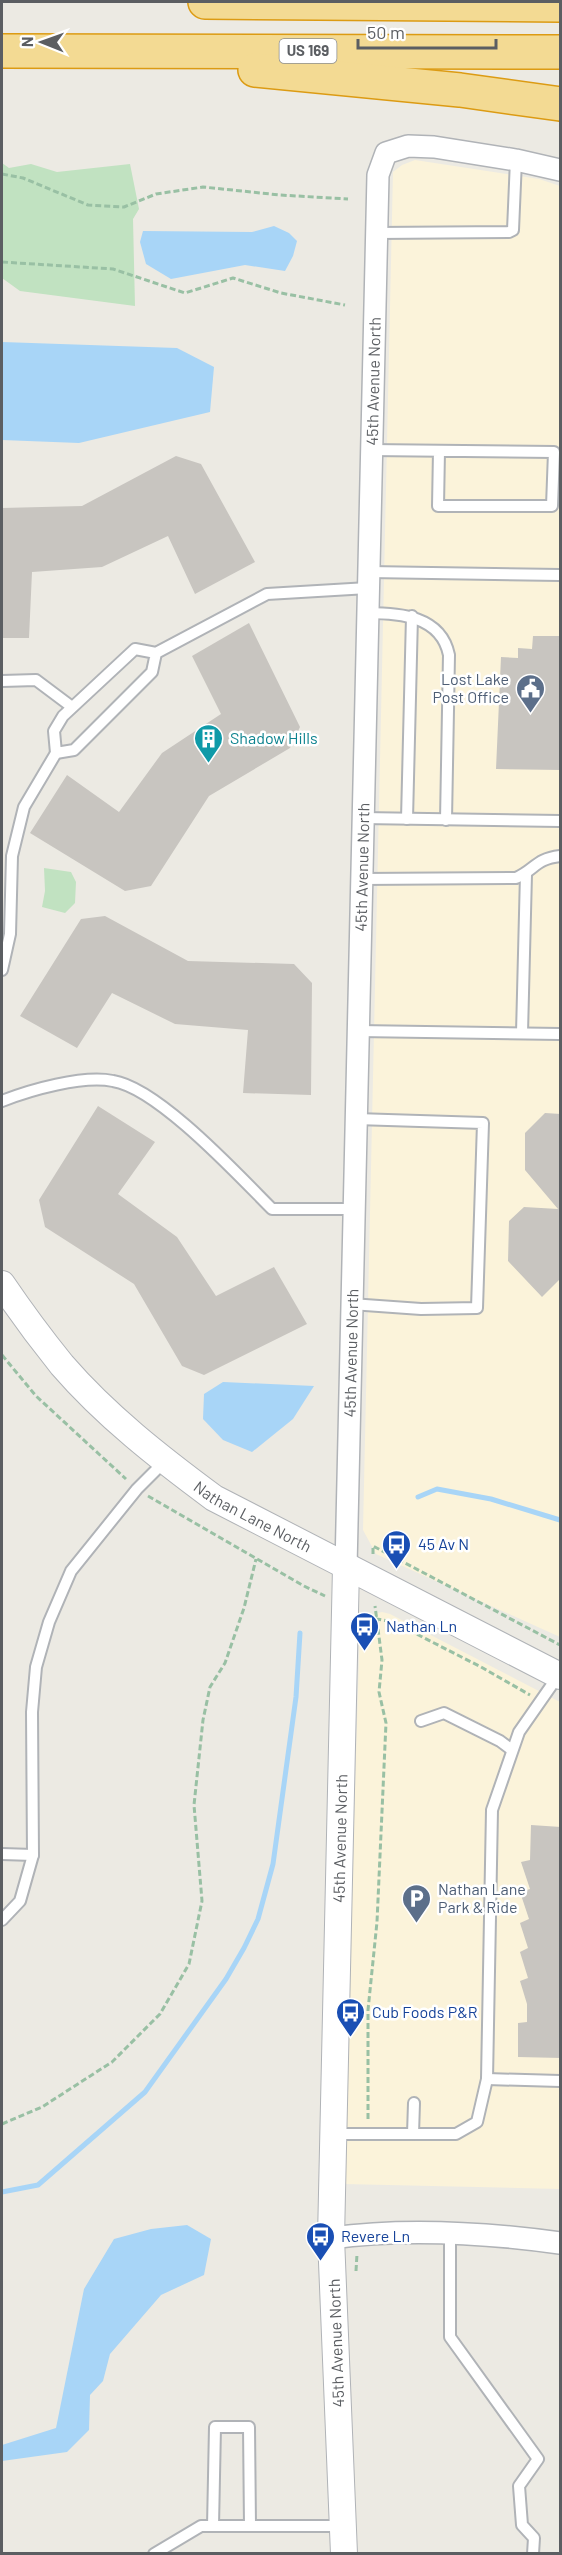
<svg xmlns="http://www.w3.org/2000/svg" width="562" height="2555" font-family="Barlow,sans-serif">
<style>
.commercial{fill:#fbf3da}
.green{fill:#c1e2c1}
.water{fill:#a8d5f7}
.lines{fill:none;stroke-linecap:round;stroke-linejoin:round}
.stream{stroke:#a8d5f7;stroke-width:5}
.building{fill:#c8c5c0}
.service-casing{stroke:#b0b3b7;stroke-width:14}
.minor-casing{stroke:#b0b3b7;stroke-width:24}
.tertiary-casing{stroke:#b0b3b7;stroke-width:28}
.motorway-casing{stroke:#dc9b13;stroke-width:36}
.path{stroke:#99c0a4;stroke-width:3;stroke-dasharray:6 3;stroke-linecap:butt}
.service{stroke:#fff;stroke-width:10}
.minor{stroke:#fff;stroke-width:21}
.tertiary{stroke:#fff;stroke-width:26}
.motorway{stroke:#f3da93;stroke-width:33}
.labels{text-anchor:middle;stroke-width:5;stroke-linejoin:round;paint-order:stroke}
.shield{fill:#fff;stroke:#8c8e91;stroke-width:1.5}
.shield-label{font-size:15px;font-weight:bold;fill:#5b5e62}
.street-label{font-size:16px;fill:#5b5e62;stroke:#fff}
.service-label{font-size:16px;fill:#4e5e75;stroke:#fff;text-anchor:end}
.culture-label{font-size:16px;fill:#0d838f;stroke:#fff;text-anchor:start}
.transit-label{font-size:16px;fill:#164399;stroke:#fff;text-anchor:start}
</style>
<rect width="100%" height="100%" fill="#eceae3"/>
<g class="commercial">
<path d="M415 160 539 179 560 186V1637L376 1554 363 1530 393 172 402 165Z"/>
<path d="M382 1612 390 1614 560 1702V2189L343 2184 360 1624 369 1615Z"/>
</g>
<g class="green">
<path d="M2 163 9 168 31 164 57 172 130 164 139 209 133 219 135 306 20 291 2 278Z"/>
<path d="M44 868 71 872 76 882 75 903 65 913 42 907 45 891Z"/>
</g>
<g class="water">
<path d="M274 226 289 233 297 241 293 256 285 271 245 265 171 279 146 264 140 242 143 231 252 232Z"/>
<path d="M2 342 177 348 214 367 210 412 79 443 2 440Z"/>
<path d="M223 1382 314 1386 293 1419 252 1452 223 1440 203 1419 204 1394Z"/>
<path d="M187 2225 211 2239 204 2275 161 2295 110 2354 103 2381 90 2395 89 2430 67 2452 2 2461V2445L56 2428 84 2289 114 2239 151 2229Z"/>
</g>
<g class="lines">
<g class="stream">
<path d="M418 1497 437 1489 491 1499 560 1520"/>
<path d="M2 2192 38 2185 145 2092 226 1979 244 1948 258 1919 273 1864 296 1697 300 1633"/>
</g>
</g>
<g class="building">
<path d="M176 456 201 464 255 562 195 594 168 536 102 567 32 572 29 638H2V508L82 506Z"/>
<path d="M249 623 300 727 290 748 209 796 151 886 125 891 30 833 67 775 119 812 162 753 221 714 192 656Z"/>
<path d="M533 636H561V770L496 769 501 657 518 658V648L532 649Z"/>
<path d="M105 916 188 961 294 964 312 983 311 1095 243 1093 248 1030 175 1024 112 993 77 1048 20 1016 81 919Z"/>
<path d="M98 1106 155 1142 118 1194 177 1237 216 1296 274 1267 307 1324 204 1375 182 1366 134 1284 45 1227 39 1200Z"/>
<path d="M545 1113 561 1114V1278L542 1297 508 1261 509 1221 524 1207 558 1209 525 1170V1133Z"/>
<path d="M531 1825 561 1827V2058L518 2057V2023L527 2022V2004L520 1981 528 1978 520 1952 528 1948 520 1923 529 1919 520 1892 530 1889 521 1862 530 1860Z"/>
</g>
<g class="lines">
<defs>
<g id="service">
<path d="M376 233 509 232 513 230 516 160"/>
<path d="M370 450 554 452 552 506H438L439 451"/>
<path d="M369 572 560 575"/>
<path d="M367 613C400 613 441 616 449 655L446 820"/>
<path d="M156 653 152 672 74 750 56 753 54 731 63 716 135 649 156 653 267 594 368 588"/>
<path d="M2 681 36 680 72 707"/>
<path d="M362 818 560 821"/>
<path d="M407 819 412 616"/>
<path d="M361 879 516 878C536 869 535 859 560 856"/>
<path d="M2 970 10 934 12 856 24 807 56 753"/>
<path d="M358 1031 560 1034"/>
<path d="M522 1033 526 874"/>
<path d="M2 1101C30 1090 82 1075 113 1081 158 1088 238 1175 272 1209H354"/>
<path d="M351 1304 421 1309 477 1308 483 1123 356 1119"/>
<path d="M421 1721 444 1713 500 1741 512 1750"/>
<path d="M2 1854 33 1855"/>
<path d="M2 1920 20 1901 33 1855 32 1712 36 1667 49 1622 71 1571 137 1489 165 1461"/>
<path d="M487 2079 560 2081"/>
<path d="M333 2134H456L477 2122 487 2079 492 1810 519 1732 558 1676"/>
<path d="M413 2134 414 2103"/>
<path d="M450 2234V2337L538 2459 519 2486 522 2525 534 2538 533 2554"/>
<path d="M213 2526 215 2427H249L250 2526"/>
<path d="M154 2554 201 2526H343"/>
</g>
<g id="minor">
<path id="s1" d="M346 1567 378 175 386 153 408 146 434 147 516 160 560 170"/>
<path d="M331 2238C404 2228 488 2233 560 2243"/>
</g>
<g id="tertiary">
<path id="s2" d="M2 1284C21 1312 41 1339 62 1365 106 1416 160 1458 214 1498L560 1676"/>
<path id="s3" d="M344 2554 331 2238 346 1567"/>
</g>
<g id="motorway">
<path d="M205 2 560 5"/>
<path d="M2 51 560 52"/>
<path d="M255 70 460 90 560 104"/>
</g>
</defs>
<use href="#service" class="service-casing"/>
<use href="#minor" class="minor-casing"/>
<use href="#tertiary" class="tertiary-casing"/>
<use href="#motorway" class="motorway-casing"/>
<g class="path">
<path d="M2 174 23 178 88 205 124 207 156 194 203 187 280 195 348 199"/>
<path d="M2 262 113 269 185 293 233 278 281 293 345 305"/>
<path d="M2 1355 36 1396 126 1479"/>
<path d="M148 1496 304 1586 325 1596"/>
<path d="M373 1554V1546L560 1645"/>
<path d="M367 1615 377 1619 393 1622 481 1667 530 1695"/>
<path d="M368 2119V2010L377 1922 386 1723 379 1692 382 1660 375 1606"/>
<path d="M2 2124 42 2107 112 2062 160 2014 189 1964 202 1901 194 1805 203 1720 210 1687 225 1663 244 1608 256 1559"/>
<path d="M356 2271 357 2254"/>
</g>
<use href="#service" class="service"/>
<use href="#minor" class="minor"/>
<use href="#tertiary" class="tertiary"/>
<use href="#motorway" class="motorway"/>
</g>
<defs>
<symbol id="civic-pin" viewBox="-11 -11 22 30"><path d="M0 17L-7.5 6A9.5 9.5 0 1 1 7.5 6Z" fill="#5c6f8a" stroke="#fff"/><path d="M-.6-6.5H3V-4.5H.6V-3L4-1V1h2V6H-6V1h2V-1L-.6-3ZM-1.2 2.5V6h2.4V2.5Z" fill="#fff"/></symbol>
<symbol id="building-pin" viewBox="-11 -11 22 30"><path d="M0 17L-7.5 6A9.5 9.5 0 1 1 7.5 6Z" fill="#0f9aa8" stroke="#fff"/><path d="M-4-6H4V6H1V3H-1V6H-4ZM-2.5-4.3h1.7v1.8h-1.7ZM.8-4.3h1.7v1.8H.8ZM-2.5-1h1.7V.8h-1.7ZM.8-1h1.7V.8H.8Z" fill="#fff"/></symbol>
<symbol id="bus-pin" viewBox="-11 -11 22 30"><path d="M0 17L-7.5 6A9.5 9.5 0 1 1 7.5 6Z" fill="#1a4fb4" stroke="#fff"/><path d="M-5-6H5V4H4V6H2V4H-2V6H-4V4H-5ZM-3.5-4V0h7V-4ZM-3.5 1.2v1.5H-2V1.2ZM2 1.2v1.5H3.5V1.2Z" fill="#fff"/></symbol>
<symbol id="parking-pin" viewBox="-11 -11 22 30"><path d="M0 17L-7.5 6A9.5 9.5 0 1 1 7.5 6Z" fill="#5c6f8a" stroke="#fff"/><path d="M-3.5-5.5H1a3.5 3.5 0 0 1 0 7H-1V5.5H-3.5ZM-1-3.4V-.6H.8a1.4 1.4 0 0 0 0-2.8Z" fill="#fff"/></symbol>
</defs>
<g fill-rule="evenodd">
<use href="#civic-pin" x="514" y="672" width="33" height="45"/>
<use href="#building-pin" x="192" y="722" width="33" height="45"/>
<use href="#bus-pin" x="380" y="1528" width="33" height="45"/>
<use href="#bus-pin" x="348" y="1610" width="33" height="45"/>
<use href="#parking-pin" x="400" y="1882" width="33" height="45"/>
<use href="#bus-pin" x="334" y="1996" width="33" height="45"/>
<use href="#bus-pin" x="304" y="2220" width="33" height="45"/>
</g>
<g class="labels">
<rect class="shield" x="279.5" y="39" width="57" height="24" rx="4.5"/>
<g class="shield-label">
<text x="308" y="56">US 169</text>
</g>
<g class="street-label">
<text dy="6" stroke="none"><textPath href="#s1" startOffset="1186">45th Avenue North</textPath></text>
<text dy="6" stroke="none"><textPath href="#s1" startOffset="700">45th Avenue North</textPath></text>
<text dy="6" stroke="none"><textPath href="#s1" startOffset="214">45th Avenue North</textPath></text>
<text dy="6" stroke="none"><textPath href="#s2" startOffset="346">Nathan Lane North</textPath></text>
<text dy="6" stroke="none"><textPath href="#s3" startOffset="716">45th Avenue North</textPath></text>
<text transform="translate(336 2343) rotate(-92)" y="6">45th Avenue North</text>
</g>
<g class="service-label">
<text x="509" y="685">Lost Lake<tspan x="509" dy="18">Post Office</tspan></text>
<text x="438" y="1895" text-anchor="start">Nathan Lane<tspan x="438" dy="18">Park &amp; Ride</tspan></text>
</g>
<g class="culture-label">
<text x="230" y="744">Shadow Hills</text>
</g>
<g class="transit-label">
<text x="418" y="1550">45 Av N</text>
<text x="386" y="1632">Nathan Ln</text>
<text x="372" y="2018">Cub Foods P&amp;R</text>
<text x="341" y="2242">Revere Ln</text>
</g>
</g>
<rect width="562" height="2555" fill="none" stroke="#5b5e62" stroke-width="6"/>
<g transform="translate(42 42) rotate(271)" stroke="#ffffff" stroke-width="4.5" paint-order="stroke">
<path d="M0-4.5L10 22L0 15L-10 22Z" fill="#5b5e62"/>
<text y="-9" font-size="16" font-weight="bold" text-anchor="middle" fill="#5b5e62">N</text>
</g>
<path d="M358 39v9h138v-9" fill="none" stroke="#5b5e62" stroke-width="3"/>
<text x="367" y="39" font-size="18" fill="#5b5e62" stroke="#ffffff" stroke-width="4.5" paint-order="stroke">50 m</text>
</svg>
